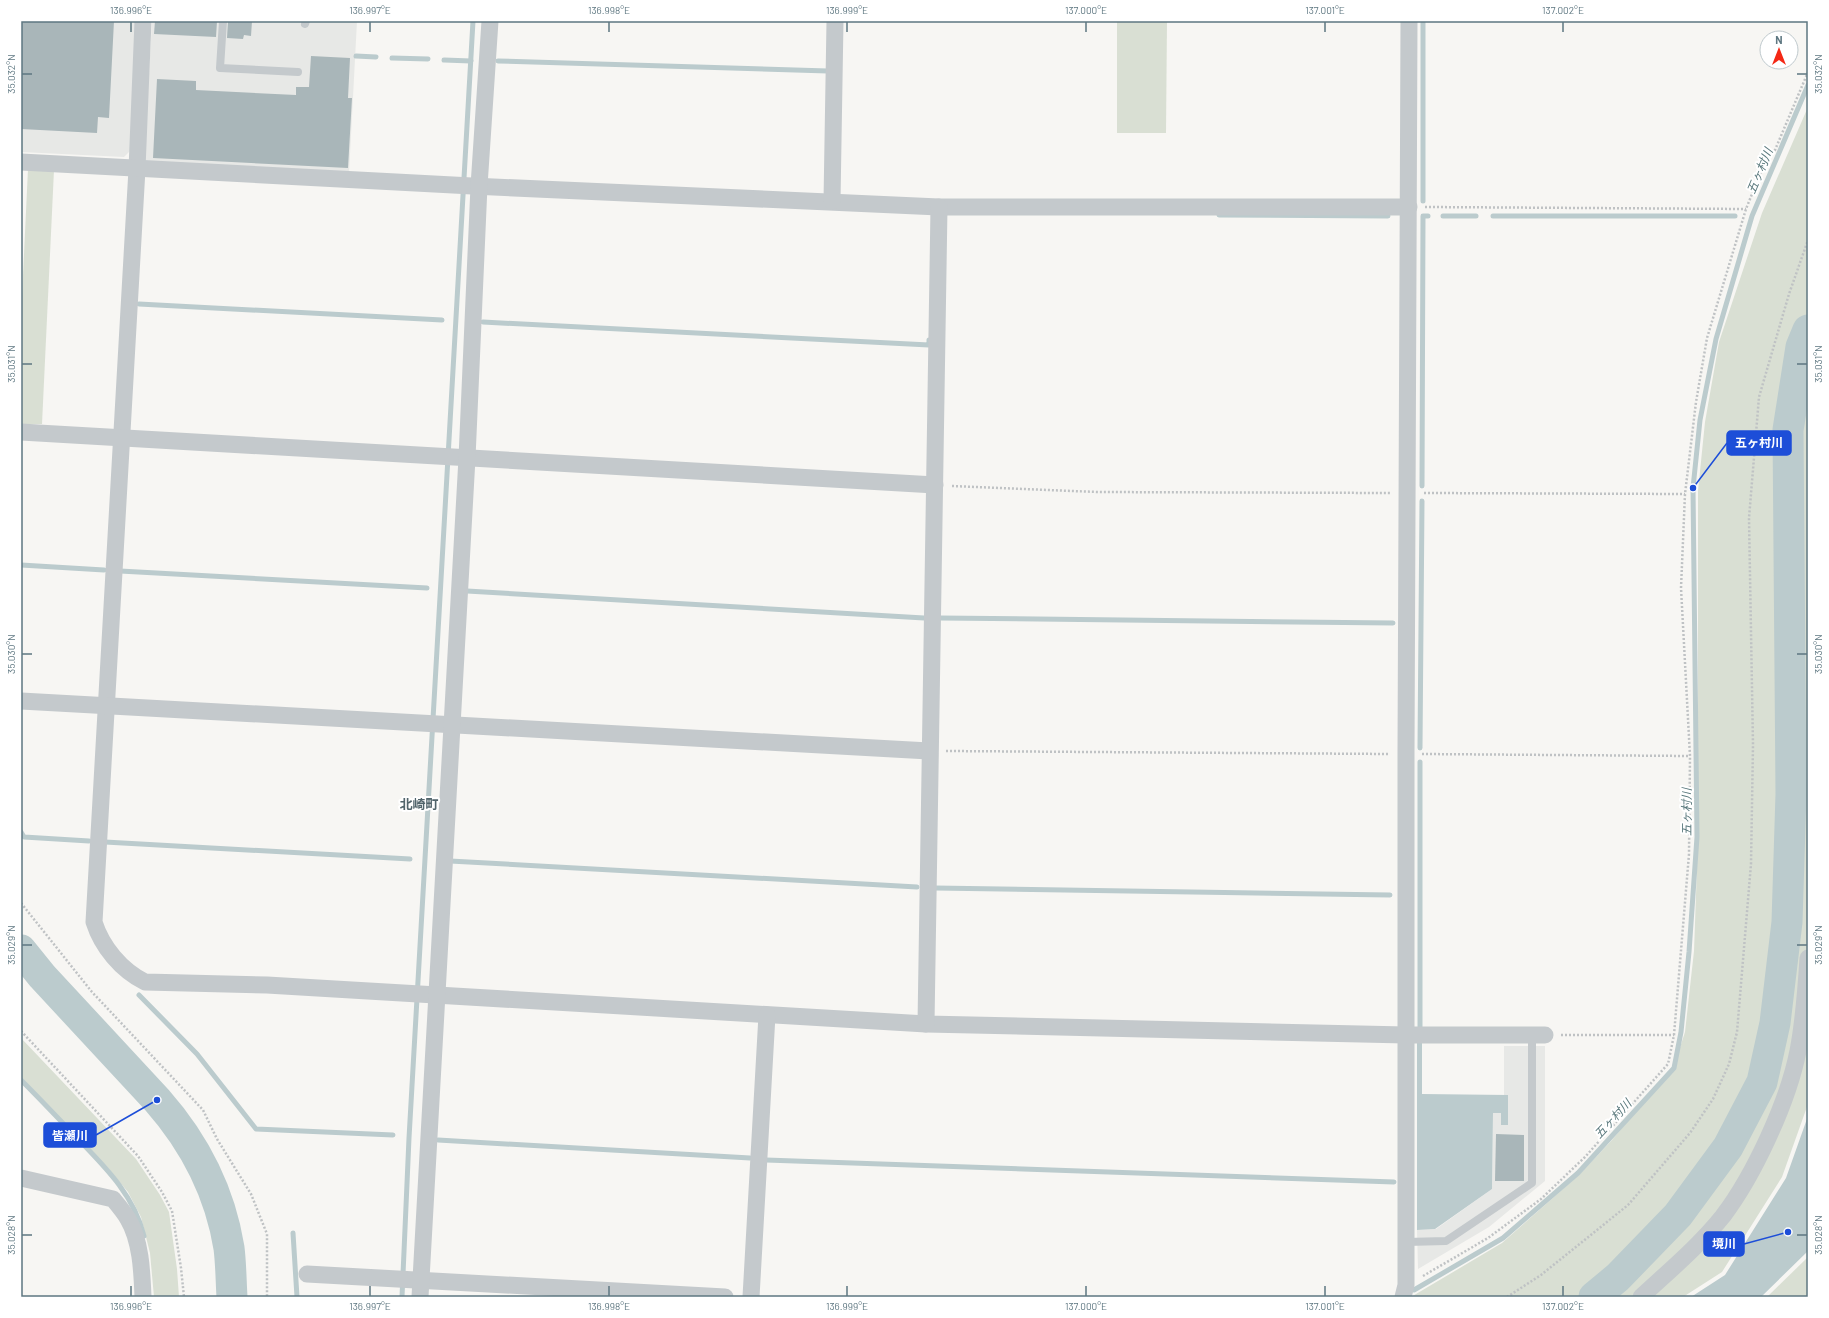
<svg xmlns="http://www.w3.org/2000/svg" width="1829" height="1318" font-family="Barlow,'Noto Sans JP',sans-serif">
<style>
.built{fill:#e7e8e6}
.green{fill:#d9dfd3}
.water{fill:#bbcbcd}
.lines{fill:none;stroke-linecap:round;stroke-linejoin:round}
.stream{stroke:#bbcbcd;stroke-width:5}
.river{stroke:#bbcbcd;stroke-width:31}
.building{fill:#a9b6b9}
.path{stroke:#bfc2c4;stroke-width:2.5;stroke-dasharray:2 2;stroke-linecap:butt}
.lane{stroke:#c4c9cc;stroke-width:8}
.street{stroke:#c4c9cc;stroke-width:17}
.ticks{fill:none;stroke:#5e7781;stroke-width:1.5}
.labels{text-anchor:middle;stroke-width:4;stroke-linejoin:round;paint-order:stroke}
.water-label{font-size:12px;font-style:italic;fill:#59787c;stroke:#fff}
.quarter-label{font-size:13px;font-weight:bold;fill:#51646b;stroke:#fff}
.leader{fill:none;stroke:#1d4ed8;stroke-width:1.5}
.callout-dot{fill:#1d4ed8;stroke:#fff;stroke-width:1.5}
.callout{fill:#1d4ed8;stroke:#1d4ed8;stroke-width:1.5}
.callout-label{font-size:12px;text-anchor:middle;font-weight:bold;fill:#fff}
.neatline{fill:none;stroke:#5e7781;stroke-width:1.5}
.ticks-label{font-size:10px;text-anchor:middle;fill:#5e7781}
</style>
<rect width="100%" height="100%" fill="#f7f6f3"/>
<g class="built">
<path d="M21 21H136L130 151 124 157 21 152Z"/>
<path d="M152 21H357L349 173 144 162Z"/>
<path d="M1504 1046H1545V1181L1489 1227 1418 1269 1417 1230 1436 1229 1492 1189 1493 1112 1501 1113 1508 1125V1095H1504Z"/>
</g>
<g class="green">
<path d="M1117 21H1167L1166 133H1117Z"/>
<path d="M1808 107V1104L1782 1177 1722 1272 1683 1297H1411L1502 1243 1580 1174 1612 1140 1674 1066 1685 1032 1694 951 1698 839V491L1705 422 1719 342 1762 213Z"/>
<path d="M28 169 54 170 42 424H21V318Z"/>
<path d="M21 1038 136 1159 160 1195 169 1212 177 1269 179 1297H154L150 1253 141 1217 128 1192 108 1168 21 1077Z"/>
<path d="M1808 1257V1297H1767Z"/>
</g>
<g class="water">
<path d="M1417 1043H1422V1094L1508 1095V1125H1501V1113H1493L1492 1189 1435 1229 1417 1230Z"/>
<path d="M1808 1116V1251L1761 1297H1691L1725 1275 1786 1178Z"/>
</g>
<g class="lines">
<g class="stream">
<path d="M356 56 376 57"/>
<path d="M392 58 428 59"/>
<path d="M444 60 471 61"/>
<path d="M498 61 828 71"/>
<path d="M1423 201V21"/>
<path d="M1219 215 1388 216"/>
<path d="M1443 216H1476"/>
<path d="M1493 216H1735"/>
<path d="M139 304 442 320"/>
<path d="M483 322 929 345V340"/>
<path d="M1422 486 1423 216H1428"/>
<path d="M21 565 104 570"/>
<path d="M120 571 427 588"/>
<path d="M467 591 924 618"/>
<path d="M940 618 1393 623"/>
<path d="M1420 748 1422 501"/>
<path d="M21 832 24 837 89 841"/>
<path d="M105 842 410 859"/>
<path d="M450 861 917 887"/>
<path d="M935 888 1390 895"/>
<path d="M139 995 197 1054 256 1129 393 1135"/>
<path d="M1420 1029V762"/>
<path d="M21 1080C40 1099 58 1118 77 1138 105 1167 134 1195 144 1236"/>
<path d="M438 1140 750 1158"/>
<path d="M766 1160 1394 1182"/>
<path d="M293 1233 297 1297"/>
<path d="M1414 1290 1503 1238 1578 1173 1674 1068 1681 1032 1689 952 1697 837 1693 488 1700 420 1716 339 1752 216 1808 85"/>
<path d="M402 1297 409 1138 473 21"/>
</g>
<g class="river">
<path d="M21 950 42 976 157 1100C194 1142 220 1192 229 1248 231 1264 231 1281 232 1297"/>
<path d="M1594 1297 1618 1277 1678 1215 1728 1147 1762 1082 1775 1023 1787 922 1791 794 1788 430 1801 347 1808 330"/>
</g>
</g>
<g class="building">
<path d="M21 21H114L109 118 98 117 97 133 21 129Z"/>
<path d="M155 21H217L216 37 154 34Z"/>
<path d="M228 21H252L251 36 244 35 243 39 227 38Z"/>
<path d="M311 56 350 58 348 98H352L348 168 153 158 157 79 196 81V90L296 95V87H309Z"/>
<path d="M1496 1134 1524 1135V1181H1495Z"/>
</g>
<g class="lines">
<g class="path">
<path d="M1425 207 1746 209"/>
<path d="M952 486 1097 492 1391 493"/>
<path d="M1424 493 1685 494"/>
<path d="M946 751 1389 754"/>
<path d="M1422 754 1690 756"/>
<path d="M21 903 92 992 203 1110 217 1139 251 1194 267 1234V1297"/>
<path d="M21 1031 138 1156 162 1192 172 1211 181 1268 184 1297"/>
<path d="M1561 1035H1674"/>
<path d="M1423 1276 1488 1238 1541 1199 1585 1157 1668 1064 1674 1035 1689 854 1690 756 1681 588 1685 494 1696 402 1707 338 1746 209 1764 164 1775 150 1808 72"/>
<path d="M1507 1297 1541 1275 1628 1205 1690 1133 1713 1099 1729 1064 1737 1032 1751 864 1753 745 1749 518 1759 397 1789 294 1808 240"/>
</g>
<g class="lane">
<path d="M223 21 220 68 298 72"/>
<path d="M305 24 306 21"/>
<path d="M1406 1242 1446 1241 1532 1183V1035"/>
</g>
<g class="street">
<path d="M143 21 137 169 94 922C102 947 121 970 145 982L267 985 926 1024 1406 1035H1545"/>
<path d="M21 162 472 186 939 207H1409"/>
<path d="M832 201 835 21"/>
<path d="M21 432 935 485"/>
<path d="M21 701 929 751"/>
<path d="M926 1024 939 207"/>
<path d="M21 1178 113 1199C118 1205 124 1212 128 1219 141 1241 142 1272 143 1297"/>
<path d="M307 1274 725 1297"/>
<path d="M420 1297 467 458 479 186 490 21"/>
<path d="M751 1297 767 1015"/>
<path d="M1403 1297 1406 1285V754L1409 21"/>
<path d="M1641 1297C1669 1271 1699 1246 1723 1216 1754 1175 1788 1102 1798 1051 1804 1020 1806 990 1808 958"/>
</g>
</g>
<path class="ticks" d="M131 22V32M370 22V32M609 22V32M847 22V32M1086 22V32M1325 22V32M1563 22V32M22 74H32M1797 74H1807M22 364H32M1797 364H1807M22 654H32M1797 654H1807M22 945H32M1797 945H1807M22 1235H32M1797 1235H1807M131 1286V1296M370 1286V1296M609 1286V1296M847 1286V1296M1086 1286V1296M1325 1286V1296M1563 1286V1296"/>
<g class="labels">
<g class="water-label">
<text transform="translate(1760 171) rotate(-67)" y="4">五ヶ村川</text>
<text transform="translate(1687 812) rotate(-90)" y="4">五ヶ村川</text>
<text transform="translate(1613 1119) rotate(-47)" y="4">五ヶ村川</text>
</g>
<g class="quarter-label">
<text x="419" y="809">北崎町</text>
</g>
</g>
<path class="leader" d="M1693 488L1727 443M157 1100L96 1135M1788 1232L1744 1244"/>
<g class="callout-dot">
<circle cx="1693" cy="488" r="4"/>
<circle cx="157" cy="1100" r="4"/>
<circle cx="1788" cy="1232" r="4"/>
</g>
<g class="callout">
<rect x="1727" y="431" width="64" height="24" rx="4"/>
<rect x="44" y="1123" width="52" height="24" rx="4"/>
<rect x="1704" y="1232" width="40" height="24" rx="4"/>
</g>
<g class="callout-label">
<text x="1759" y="447">五ヶ村川</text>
<text x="70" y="1140">皆瀬川</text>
<text x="1724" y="1248">境川</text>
</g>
<rect width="1829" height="1318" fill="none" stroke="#ffffff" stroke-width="44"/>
<g transform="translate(1779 50)"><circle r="19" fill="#ffffff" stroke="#bfc9cd"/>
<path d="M0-3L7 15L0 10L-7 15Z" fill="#f42815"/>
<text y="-6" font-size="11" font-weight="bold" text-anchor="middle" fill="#5e7781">N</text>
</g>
<rect x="22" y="22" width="1785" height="1274" class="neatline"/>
<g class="ticks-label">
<text x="131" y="14">136.996°E</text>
<text x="370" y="14">136.997°E</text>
<text x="609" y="14">136.998°E</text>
<text x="847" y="14">136.999°E</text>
<text x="1086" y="14">137.000°E</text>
<text x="1325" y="14">137.001°E</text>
<text x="1563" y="14">137.002°E</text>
<text transform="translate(11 74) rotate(-90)" y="4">35.032°N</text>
<text transform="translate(1818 74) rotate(-90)" y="4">35.032°N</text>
<text transform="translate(11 364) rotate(-90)" y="4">35.031°N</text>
<text transform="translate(1818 364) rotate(-90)" y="4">35.031°N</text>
<text transform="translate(11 654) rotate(-90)" y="4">35.030°N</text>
<text transform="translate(1818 654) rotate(-90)" y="4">35.030°N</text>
<text transform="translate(11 945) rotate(-90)" y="4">35.029°N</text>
<text transform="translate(1818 945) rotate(-90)" y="4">35.029°N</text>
<text transform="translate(11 1235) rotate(-90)" y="4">35.028°N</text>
<text transform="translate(1818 1235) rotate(-90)" y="4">35.028°N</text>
<text x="131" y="1310">136.996°E</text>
<text x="370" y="1310">136.997°E</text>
<text x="609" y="1310">136.998°E</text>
<text x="847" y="1310">136.999°E</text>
<text x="1086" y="1310">137.000°E</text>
<text x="1325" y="1310">137.001°E</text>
<text x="1563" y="1310">137.002°E</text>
</g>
</svg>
